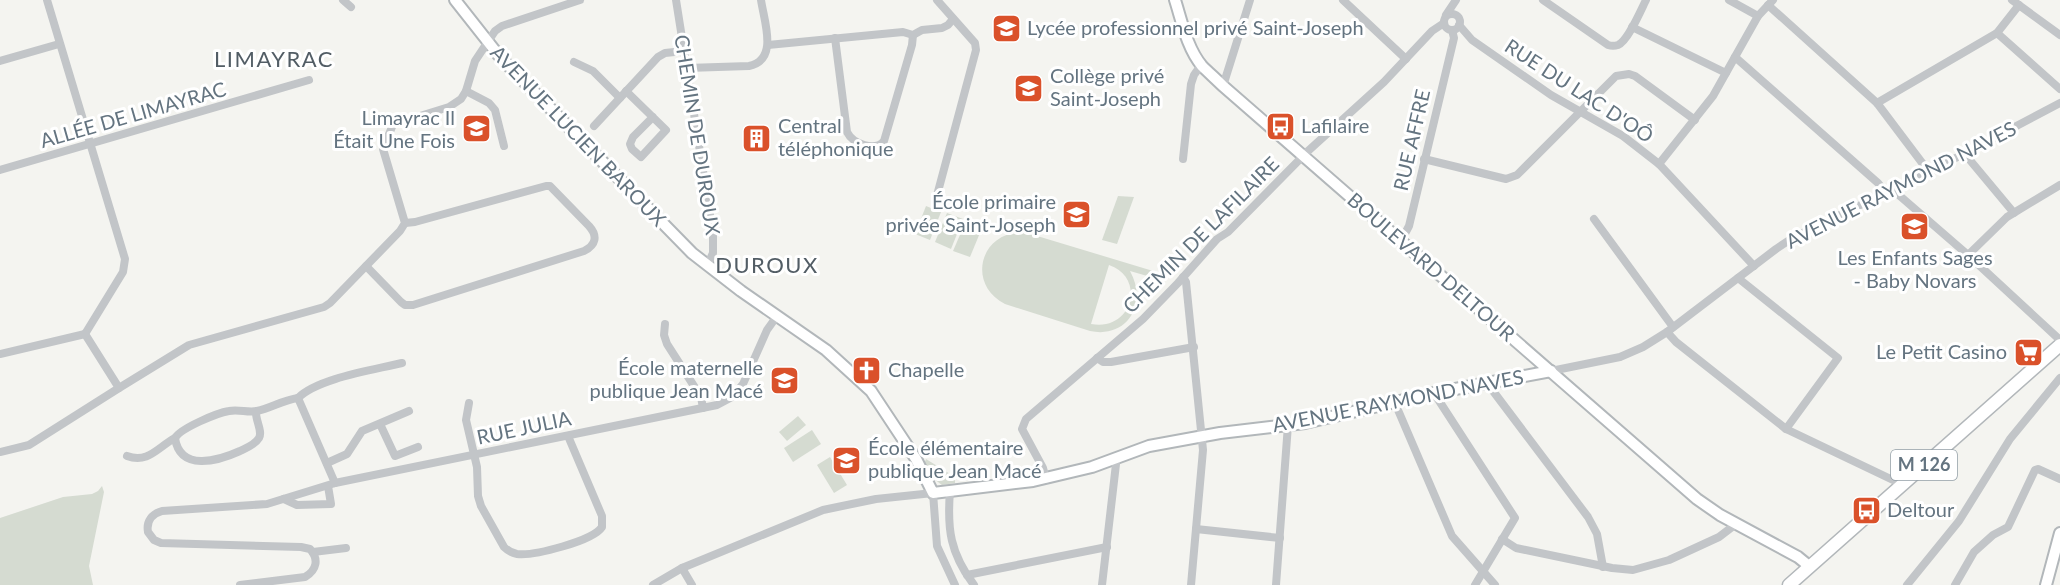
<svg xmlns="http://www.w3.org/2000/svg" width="2060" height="585" font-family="Lato,sans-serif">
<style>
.green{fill:#d5dbd1;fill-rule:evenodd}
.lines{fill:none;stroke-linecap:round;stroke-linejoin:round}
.secondary-casing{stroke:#b2b7ba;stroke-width:14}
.primary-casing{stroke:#b2b7ba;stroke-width:15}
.street{stroke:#c2c5c8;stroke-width:8}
.secondary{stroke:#fff;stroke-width:10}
.primary{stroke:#fff;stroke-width:12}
.labels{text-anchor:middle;stroke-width:6;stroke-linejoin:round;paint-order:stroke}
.shield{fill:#fff;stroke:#929ea6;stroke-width:1.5}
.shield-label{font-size:18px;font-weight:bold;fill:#647480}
.poi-label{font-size:20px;fill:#647480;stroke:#fff;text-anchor:start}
.street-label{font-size:20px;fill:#647480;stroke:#fff}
.quarter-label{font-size:22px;letter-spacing:1.5px;fill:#525d65;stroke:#fff}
</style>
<rect width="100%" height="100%" fill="#f4f4f0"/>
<g class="green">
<path d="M1118 196 1134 197 1117 244 1102 240Z"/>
<path d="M926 206 941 212 930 240 915 234Z"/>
<path d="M947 213 963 219 951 249 935 242Z"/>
<path d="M966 221 982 228 970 257 953 251Z"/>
<path d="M1024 232 1163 274 1161 280 1130 271C1148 303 1128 339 1090 331L1005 304C966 284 980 231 1024 232ZM1109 265C1147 278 1132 332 1091 324Z"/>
<path d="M798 416 806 425 787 441 779 432Z"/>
<path d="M812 430 821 444 793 462 784 448Z"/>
<path d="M830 457 847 485 834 493 817 465Z"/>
<path d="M926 459 955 477V483L942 485 934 479 924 464Z"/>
<path d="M102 486 104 492 89 566 93 585H0V518L63 497 92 494 98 491Z"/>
</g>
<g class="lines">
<defs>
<g id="secondary">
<path d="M455 0 500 57 692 253 741 291 826 350 871 391 916 459 933 493 1033 481 1092 467 1149 446 1220 433 1305 423 1434 393 1551 371"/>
<path d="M1175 0C1182 22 1187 48 1202 66 1209 73 1216 79 1223 86L1697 499 1720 515 1798 557 1809 566"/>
<path d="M2046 585 2060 533"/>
</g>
<path id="primary" d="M1789 585 2060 345"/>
</defs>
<use href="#secondary" class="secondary-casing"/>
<use href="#primary" class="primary-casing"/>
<g class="street">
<path d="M47 0 125 259 123 272 85 334"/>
<path d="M343 0 351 7"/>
<path d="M676 0 713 234V253L707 266"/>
<path d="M1343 0 1406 59"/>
<path d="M1543 0 1608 45C1611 46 1615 46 1618 45 1628 41 1641 10 1646 0"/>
<path d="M1729 0 1758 16"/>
<path d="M2012 0 2060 35"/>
<path d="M1768 5 1877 103 1929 172"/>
<circle cx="1452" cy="22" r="8"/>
<path d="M1446 15 1456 0"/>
<path d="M1459 25 1472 40 1551 95 1623 136 1659 164 1754 266"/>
<path d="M1632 27 1726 73"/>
<path d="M1997 33 2060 89"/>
<path d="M835 38 847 132C853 144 875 152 884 141L912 45 913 35"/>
<path d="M768 45 903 32 913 35 922 30 942 28 948 25 953 19"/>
<path d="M1735 57 1878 183 1886 193"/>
<path d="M0 61 59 44"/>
<path d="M574 62 593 71 620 98"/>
<path d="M687 68 749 66C779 60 764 21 761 0"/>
<path d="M1223 86 1250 0"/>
<path d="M466 91 489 103 495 110 504 146"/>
<path d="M626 91 666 130 641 157 632 149 630 144 633 137 653 117"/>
<path d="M1877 103 1997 33 2019 5"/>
<path d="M594 126 658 57 665 53 684 51"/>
<path d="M1964 153 2014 213"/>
<path d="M1183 159 1191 84 1194 75 1201 65"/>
<path d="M1424 159 1506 179 1517 175 1616 76 1629 74 1635 76 1695 120"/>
<path d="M1659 164 1713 96 1758 16 1773 0"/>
<path d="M0 170 309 80"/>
<path d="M1893 190 1968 255 2060 340"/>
<path d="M936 199 976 50 975 43 937 0"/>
<path d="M1594 219 1673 327"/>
<path d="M1401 241 1409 226 1454 38 1452 30"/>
<path d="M1968 255 2007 217 2060 185"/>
<path d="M366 266 401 302 405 305H413L584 251C596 245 598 236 589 226L550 186H546L415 222 405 223"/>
<path d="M1183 277 1186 282 1203 450 1191 585"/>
<path d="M1738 278 1838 358 1786 429"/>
<path d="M665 324 664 335 667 344 701 397 703 408"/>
<path d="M1667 332 1676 342 1786 429 1895 481 1900 486"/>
<path d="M85 334 119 388 189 345 324 307 330 303 400 231 405 223 383 149 394 122 407 120 449 107 461 99 466 91 475 61 495 31 502 26 580 0"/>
<path d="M0 354 85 334"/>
<path d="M1097 358 1103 362H1111L1194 347"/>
<path d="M1551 371 1620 357 1643 347 1667 332 1776 249 1794 237 1929 172 2060 103"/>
<path d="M1487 383 1588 517 1597 534 1603 567"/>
<path d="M1434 393 1515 518 1475 585"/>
<path d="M298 398C318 378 374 370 402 363"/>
<path d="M298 398 335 483"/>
<path d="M469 403 466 420 477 467 478 496 481 506 504 547C508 551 511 553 517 554 534 556 593 541 602 527V516L568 436"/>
<path d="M1395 403 1452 536 1495 585"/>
<path d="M256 411C255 420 263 431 259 438 255 445 246 448 240 451 218 461 180 472 175 438 181 428 217 413 229 411 239 409 248 413 257 411 271 408 283 400 298 398"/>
<path d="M380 424 395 456 418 447"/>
<path d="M0 452 29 445 119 388"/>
<path d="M127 456C148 464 158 447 175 438"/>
<path d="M327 463 347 454 362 431 409 411"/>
<path d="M1046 479 1043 468 1022 429 1026 419 1143 319 1178 283 1217 239 1228 232 1308 151 1384 82 1432 31 1444 23"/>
<path d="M950 491C947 529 950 553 974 585"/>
<path d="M284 499 297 505 331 504 328 486"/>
<path d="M1196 529 1280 538"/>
<path d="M1502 539 1516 548 1612 568 1633 570 1669 560 1719 537 1736 524"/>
<path d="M313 552 346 548"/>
<path d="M682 568 692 585"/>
<path d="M967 575 1107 547"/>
<path d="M240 585 305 577C317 570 319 559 310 549L301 547 161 543 154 540 148 532C146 521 152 514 162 511L267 504 335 483 717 405 732 397 743 384 767 330 777 316"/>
<path d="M653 585 682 568 823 510 876 499 933 493 937 546 955 585"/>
<path d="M1102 585 1116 464 1114 458"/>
<path d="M1276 585 1288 425"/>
<path d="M1907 585 1959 521 2010 439 2060 378"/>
<path d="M1955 585 1974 552 1993 535 2008 527 2035 470 2038 469 2060 479"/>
</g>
<use href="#secondary" class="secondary"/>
<use href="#primary" class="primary"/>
</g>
<defs>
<symbol id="school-square" viewBox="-11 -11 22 22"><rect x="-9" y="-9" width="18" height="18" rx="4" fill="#da512a" stroke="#fff"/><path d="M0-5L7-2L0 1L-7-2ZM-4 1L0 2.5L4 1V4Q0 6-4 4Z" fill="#fff"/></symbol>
<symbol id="bus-square" viewBox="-11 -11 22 22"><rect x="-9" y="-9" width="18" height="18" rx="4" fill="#da512a" stroke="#fff"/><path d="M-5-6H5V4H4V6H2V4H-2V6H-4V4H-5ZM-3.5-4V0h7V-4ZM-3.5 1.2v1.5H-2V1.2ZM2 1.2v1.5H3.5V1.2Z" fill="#fff"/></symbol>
<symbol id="building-square" viewBox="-11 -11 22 22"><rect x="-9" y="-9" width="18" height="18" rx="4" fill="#da512a" stroke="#fff"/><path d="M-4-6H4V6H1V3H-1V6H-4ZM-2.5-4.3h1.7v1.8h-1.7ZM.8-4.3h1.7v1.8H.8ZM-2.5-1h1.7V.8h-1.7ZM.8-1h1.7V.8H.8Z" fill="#fff"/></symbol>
<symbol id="supermarket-square" viewBox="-11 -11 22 22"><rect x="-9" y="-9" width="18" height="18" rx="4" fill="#da512a" stroke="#fff"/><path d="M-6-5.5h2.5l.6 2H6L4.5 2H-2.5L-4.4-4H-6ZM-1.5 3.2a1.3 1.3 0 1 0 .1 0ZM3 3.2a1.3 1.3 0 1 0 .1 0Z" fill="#fff"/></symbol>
<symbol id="church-square" viewBox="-11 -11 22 22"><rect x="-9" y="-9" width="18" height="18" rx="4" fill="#da512a" stroke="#fff"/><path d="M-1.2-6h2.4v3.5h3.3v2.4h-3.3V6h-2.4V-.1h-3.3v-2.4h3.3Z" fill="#fff"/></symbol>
</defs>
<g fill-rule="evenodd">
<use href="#school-square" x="990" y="12" width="33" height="33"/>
<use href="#school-square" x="1012" y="72" width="33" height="33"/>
<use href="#bus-square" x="1264" y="110" width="33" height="33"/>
<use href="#school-square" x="460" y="112" width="33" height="33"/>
<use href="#building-square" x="740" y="122" width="33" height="33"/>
<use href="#school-square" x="1060" y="198" width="33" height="33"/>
<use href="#school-square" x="1898" y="210" width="33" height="33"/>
<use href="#supermarket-square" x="2012" y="336" width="33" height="33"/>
<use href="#church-square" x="850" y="354" width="33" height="33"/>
<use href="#school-square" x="768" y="364" width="33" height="33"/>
<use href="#school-square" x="830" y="444" width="33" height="33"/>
<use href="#bus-square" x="1850" y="494" width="33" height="33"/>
</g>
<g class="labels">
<rect class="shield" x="1891" y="450" width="66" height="30" rx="4.5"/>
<g class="shield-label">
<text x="1924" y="471">M 126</text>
</g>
<g class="poi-label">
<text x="1027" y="35">Lycée professionnel privé Saint-Joseph</text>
<text x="1050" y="83">Collège privé<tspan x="1050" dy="23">Saint-Joseph</tspan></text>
<text x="455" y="125" text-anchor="end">Limayrac Il<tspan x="455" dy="23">Était Une Fois</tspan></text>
<text x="778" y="133">Central<tspan x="778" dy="23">téléphonique</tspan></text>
<text x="1301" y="133">Lafilaire</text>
<text x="1056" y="209" text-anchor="end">École primaire<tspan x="1056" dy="23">privée Saint-Joseph</tspan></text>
<text x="1915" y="265" text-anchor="middle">Les Enfants Sages<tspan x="1915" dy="23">- Baby Novars</tspan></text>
<text x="2007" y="359" text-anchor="end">Le Petit Casino</text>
<text x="763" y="375" text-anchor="end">École maternelle<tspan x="763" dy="23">publique Jean Macé</tspan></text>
<text x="888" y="377">Chapelle</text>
<text x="868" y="455">École élémentaire<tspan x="868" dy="23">publique Jean Macé</tspan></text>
<text x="1887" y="517">Deltour</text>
</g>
<g class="street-label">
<text transform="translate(1579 91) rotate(33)" y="7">RUE DU LAC D'OÔ</text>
<text transform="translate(133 115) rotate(-16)" y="7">ALLÉE DE LIMAYRAC</text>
<text transform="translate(697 135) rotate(81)" y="7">CHEMIN DE DUROUX</text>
<text transform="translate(578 136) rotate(46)" y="7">AVENUE LUCIEN BAROUX</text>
<text transform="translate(1412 140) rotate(-77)" y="7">RUE AFFRE</text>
<text transform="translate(1901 185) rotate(-27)" y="7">AVENUE RAYMOND NAVES</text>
<text transform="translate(1201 235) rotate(-45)" y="7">CHEMIN DE LAFILAIRE</text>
<text transform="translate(1431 267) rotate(41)" y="7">BOULEVARD DELTOUR</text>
<text transform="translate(1398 401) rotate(-11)" y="7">AVENUE RAYMOND NAVES</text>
<text transform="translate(524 428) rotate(-12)" y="7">RUE JULIA</text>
</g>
<g class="quarter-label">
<text x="274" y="67">LIMAYRAC</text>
<text x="767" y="273">DUROUX</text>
</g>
</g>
</svg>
